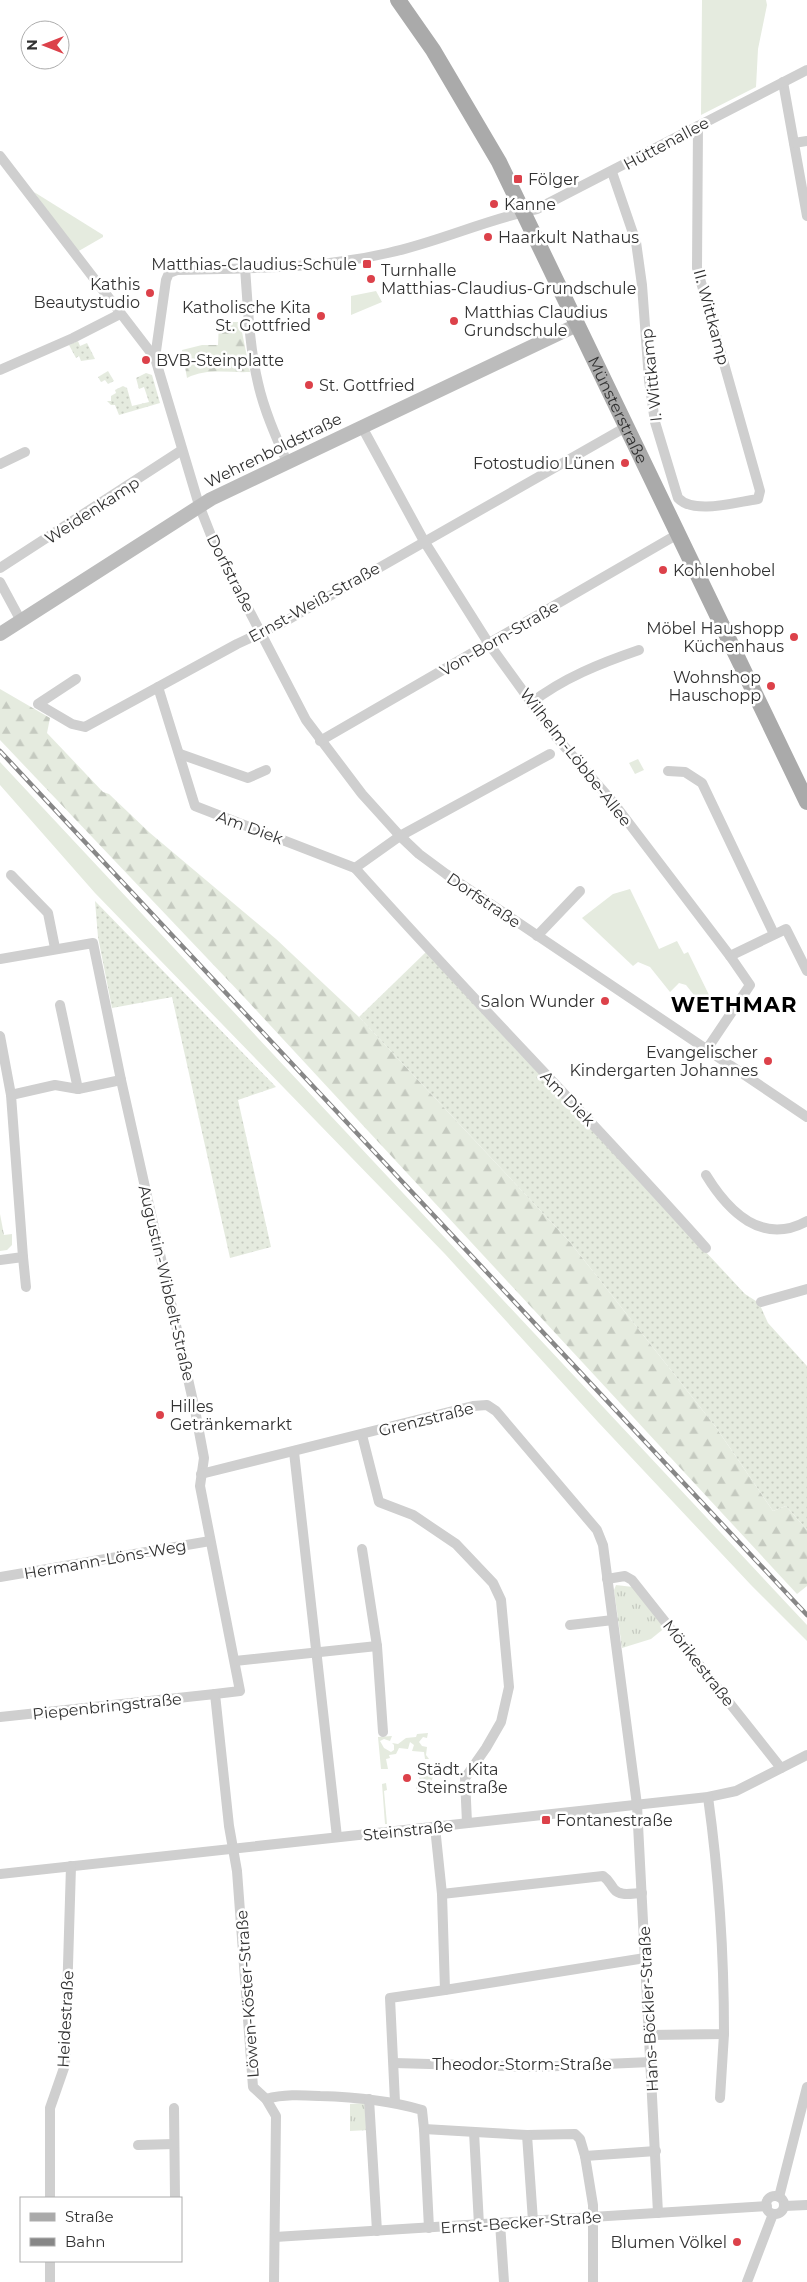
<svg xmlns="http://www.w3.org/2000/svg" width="807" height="2282" font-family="Montserrat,sans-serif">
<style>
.grass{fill:#e5ebdf}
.forest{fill:url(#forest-firs)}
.park{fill:url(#park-tufts)}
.garden{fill:url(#garden-dots)}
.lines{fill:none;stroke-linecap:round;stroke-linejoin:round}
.street{stroke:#cfcfcf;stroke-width:10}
.secondary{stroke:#bcbcbc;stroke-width:14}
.primary{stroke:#aaa;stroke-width:16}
.rail-casing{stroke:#878787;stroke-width:4.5}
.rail{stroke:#fff;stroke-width:2.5;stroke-dasharray:8;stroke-linecap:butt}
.poi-dot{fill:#dc414a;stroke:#fff;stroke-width:2}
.labels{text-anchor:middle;stroke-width:5;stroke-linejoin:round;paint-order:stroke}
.street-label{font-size:16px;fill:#323232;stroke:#fff}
.poi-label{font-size:16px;fill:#323232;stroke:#fff;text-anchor:start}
.district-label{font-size:21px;font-weight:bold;letter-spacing:1px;fill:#000;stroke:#fff}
</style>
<defs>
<pattern id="forest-firs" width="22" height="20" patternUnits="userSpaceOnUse" patternTransform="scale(1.25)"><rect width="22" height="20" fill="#e5ebdf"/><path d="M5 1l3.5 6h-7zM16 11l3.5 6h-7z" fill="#c5cac0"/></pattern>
<pattern id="park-tufts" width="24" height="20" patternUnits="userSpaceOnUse" patternTransform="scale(1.25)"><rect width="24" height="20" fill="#e5ebdf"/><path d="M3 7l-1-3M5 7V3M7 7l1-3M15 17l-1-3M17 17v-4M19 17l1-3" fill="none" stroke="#c5cac0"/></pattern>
<pattern id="garden-dots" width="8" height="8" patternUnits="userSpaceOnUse" patternTransform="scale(1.25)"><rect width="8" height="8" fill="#e5ebdf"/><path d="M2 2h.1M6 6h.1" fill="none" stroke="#c5cac0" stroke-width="1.8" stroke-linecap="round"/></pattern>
</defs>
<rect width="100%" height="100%" fill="#fff"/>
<g class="grass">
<path d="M702 0H766L767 5 758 49 756 87 701 115Z"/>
<path d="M34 192 103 235V237L77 252Z"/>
<path d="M376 291 382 302 351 315V296Z"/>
<path d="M0 762 807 1625V1641L751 1585 598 1422 445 1254 95 893 0 785Z"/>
<path d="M630 889 659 949 677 941 684 954 688 952 709 995 702 1005 686 985 679 983 670 992 650 967 638 962 633 966 582 918 613 894Z"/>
<path d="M428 1733 427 1738 423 1737 419 1742 422 1746 427 1747 426 1755 429 1759H425L424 1752 412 1751 414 1745 410 1742 408 1749 399 1748 396 1754 389 1755 390 1758 386 1759 388 1769H381L378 1737 392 1736 390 1741 384 1739 380 1741 384 1748 391 1752 394 1750V1745L392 1743 398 1744 406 1738 416 1737 417 1734Z"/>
<path d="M427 1773 428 1775 433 1774 432 1781 427 1782 424 1790 416 1791V1785L420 1784 419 1774Z"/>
<path d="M386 1783 387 1790 384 1791 387 1824H385L382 1784Z"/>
</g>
<g class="forest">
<path d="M219 322H240L250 372C228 373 207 368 187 378L182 350 202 345H218Z"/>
<path d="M0 689 50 718 47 733 103 792 109 794 150 833 276 939 359 1017 569 1241 715 1426 773 1511 786 1506 807 1530V1586L797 1594 244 997 0 740Z"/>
</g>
<g class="park">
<path d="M638 759 644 770 635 774 629 763Z"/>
<path d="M0 1214 4 1235 12 1234V1245L7 1250 0 1251Z"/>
<path d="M616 1585 633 1587 667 1626 651 1639 622 1648 614 1590Z"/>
<path d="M363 2103 367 2106 369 2130 350 2131V2104Z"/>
</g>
<g class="garden">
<path d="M78 341 80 346 87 343 95 359 81 361 79 356 76 358 69 345Z"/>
<path d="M108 371 114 381 108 384 105 380 101 382 98 377Z"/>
<path d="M146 373 152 375 160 403 119 415 115 405H111L107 401H111V396L116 393 115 390 123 386 127 388 132 406 149 402 144 387 139 389 136 378Z"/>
<path d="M95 901 276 1087 238 1100 271 1247 230 1258 172 997 112 1008 98 937Z"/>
<path d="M426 952 745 1294 759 1303 768 1323 807 1366V1530L786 1506 773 1511 715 1426 569 1241 359 1017Z"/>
</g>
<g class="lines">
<g class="street">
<path d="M783 82 807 216"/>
<path d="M794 143 807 141"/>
<path d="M0 156 155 358 199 505 214 543 306 720 362 794 400 836 419 854 446 874 807 1117"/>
<path d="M612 172 636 242 642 285 649 380 655 422 678 498C694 515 736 502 758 499L760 491 697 268 698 126"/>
<path d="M245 268C248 306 249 345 258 383 264 410 276 437 287 462"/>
<path d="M155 358 166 280 169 273 177 270C248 268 319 269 388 253 439 242 487 219 537 209L807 70"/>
<path d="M0 370 73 338 120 314"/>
<path d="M362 427 424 541 489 644 557 738 612 801 730 956 750 985 707 1049"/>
<path d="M0 464 25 452"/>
<path d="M0 568 182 450"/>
<path d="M0 582 21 621"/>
<path d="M76 679 38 704 72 724 85 727 237 644 284 622 626 427"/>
<path d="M158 687 195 806 355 868"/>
<path d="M531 703C563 678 601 663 639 650"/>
<path d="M320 741 678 534"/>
<path d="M180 754 248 778 266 770"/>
<path d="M550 754 400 836 355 868C470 997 591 1119 706 1248"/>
<path d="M668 771 685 772 702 783 774 934"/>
<path d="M11 875 48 913 55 948"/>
<path d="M537 936 580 891"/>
<path d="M730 956 786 929 807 971"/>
<path d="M0 959 93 943 121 1080 195 1410 204 1458 200 1486 240 1691 215 1694 229 1826 237 1871 253 2087 266 2099 276 2116 274 2282"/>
<path d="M60 1005 78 1089"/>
<path d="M0 1036 11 1095 23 1257 0 1260"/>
<path d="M11 1095 55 1085 78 1089 121 1080"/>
<path d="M706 1175C728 1211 762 1246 807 1221"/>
<path d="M23 1257 26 1287"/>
<path d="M761 1302 807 1289"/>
<path d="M362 1435 379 1502 413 1515 456 1544 493 1583 501 1600 509 1687 501 1722 486 1748 465 1778 467 1823"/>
<path d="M294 1452 337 1837"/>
<path d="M201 1474 473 1406 487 1405 496 1411 597 1530 603 1545 637 1805 658 2213"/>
<path d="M362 1549 377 1646 383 1732"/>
<path d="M0 1577 210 1541"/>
<path d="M607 1579 625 1576 632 1580 781 1768"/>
<path d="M570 1625 613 1620"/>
<path d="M235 1661 377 1646"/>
<path d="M0 1717 215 1694"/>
<path d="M0 1874 708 1797 736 1791 807 1755"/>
<path d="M442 1894 603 1876C609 1880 610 1884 614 1889 620 1897 633 1893 642 1893"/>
<path d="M445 1990 645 1958"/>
<path d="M649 2035 724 2034C724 1955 719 1876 708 1797"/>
<path d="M394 2063 536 2067 651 2062"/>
<path d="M720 2098 724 2034"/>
<path d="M266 2099C284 2094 301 2095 320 2096 355 2097 388 2100 422 2110L424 2129 527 2135 575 2134 580 2139 585 2156 656 2151"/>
<path d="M369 2099 377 2231"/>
<path d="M395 2102 390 1998 445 1990 442 1894 435 1827"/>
<path d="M174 2108 175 2198"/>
<path d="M424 2129 429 2228"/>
<path d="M474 2132 479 2225"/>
<path d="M527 2135 533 2221"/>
<path d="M138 2145 174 2144"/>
<path d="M585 2156 593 2205V2282"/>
<circle cx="775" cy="2205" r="9"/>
<path d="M779 2197 807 2087"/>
<path d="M50 2198V2108L65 2065 71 1866"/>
<path d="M784 2206 807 2205"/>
<path d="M500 2223 504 2282"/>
<path d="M275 2237 767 2206"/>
<path d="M50 2282V2261"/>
<path d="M747 2282 773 2214"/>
</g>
<path class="secondary" d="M0 634 211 499 577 325"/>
<path class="primary" id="s1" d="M398 0 433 50 499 162 807 802"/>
<defs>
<path id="rail" d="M0 751 807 1615"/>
</defs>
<use href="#rail" class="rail-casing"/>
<use href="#rail" class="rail"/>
</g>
<g class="poi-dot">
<rect x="513" y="174" width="10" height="10" rx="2.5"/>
<circle cx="494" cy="204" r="5"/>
<circle cx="488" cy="237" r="5"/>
<rect x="362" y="259" width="10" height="10" rx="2.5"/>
<circle cx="371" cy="279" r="5"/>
<circle cx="150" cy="293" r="5"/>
<circle cx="321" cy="316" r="5"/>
<circle cx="454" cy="321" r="5"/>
<circle cx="146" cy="360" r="5"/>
<circle cx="309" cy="385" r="5"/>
<circle cx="625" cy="463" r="5"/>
<circle cx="663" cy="570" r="5"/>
<circle cx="794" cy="637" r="5"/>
<circle cx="771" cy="686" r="5"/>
<circle cx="605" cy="1001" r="5"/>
<circle cx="768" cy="1061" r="5"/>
<circle cx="160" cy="1415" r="5"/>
<circle cx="407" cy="1778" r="5"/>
<rect x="541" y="1815" width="10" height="10" rx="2.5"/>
<circle cx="737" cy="2242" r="5"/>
</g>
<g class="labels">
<g class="street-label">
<text transform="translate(666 143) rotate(-28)" y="6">Hüttenallee</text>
<text transform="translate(712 317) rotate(75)" y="6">II. Wittkamp</text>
<text transform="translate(651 375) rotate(-96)" y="6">I. Wittkamp</text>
<text dy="6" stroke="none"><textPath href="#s1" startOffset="466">Münsterstraße</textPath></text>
<text transform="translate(273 450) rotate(-26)" y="6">Wehrenboldstraße</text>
<text transform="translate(92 510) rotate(-33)" y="6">Weidenkamp</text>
<text transform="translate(231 573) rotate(63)" y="6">Dorfstraße</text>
<text transform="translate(314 602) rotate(-29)" y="6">Ernst-Weiß-Straße</text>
<text transform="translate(499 638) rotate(-30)" y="6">Von-Born-Straße</text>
<text transform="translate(576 757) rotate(52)" y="6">Wilhelm-Löbbe-Allee</text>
<text transform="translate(250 827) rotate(20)" y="6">Am Diek</text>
<text transform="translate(484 900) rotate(34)" y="6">Dorfstraße</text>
<text transform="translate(568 1098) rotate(46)" y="6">Am Diek</text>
<text transform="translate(167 1283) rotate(77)" y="6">Augustin-Wibbelt-Straße</text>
<text transform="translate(426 1419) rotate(-14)" y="6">Grenzstraße</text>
<text transform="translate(105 1559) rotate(-10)" y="6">Hermann-Löns-Weg</text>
<text transform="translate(699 1663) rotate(52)" y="6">Mörikestraße</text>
<text transform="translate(107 1706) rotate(-6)" y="6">Piepenbringstraße</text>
<text transform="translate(408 1830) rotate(-6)" y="6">Steinstraße</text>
<text transform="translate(247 1994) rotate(-94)" y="6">Löwen-Köster-Straße</text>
<text transform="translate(648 2009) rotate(-93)" y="6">Hans-Böckler-Straße</text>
<text transform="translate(65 2019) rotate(-87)" y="6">Heidestraße</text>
<text x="522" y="2070">Theodor-Storm-Straße</text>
<text transform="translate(521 2222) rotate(-4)" y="6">Ernst-Becker-Straße</text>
</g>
<g class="poi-label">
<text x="528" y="185">Fölger</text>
<text x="504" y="210">Kanne</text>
<text x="498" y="243">Haarkult Nathaus</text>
<text x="357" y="270" text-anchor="end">Matthias-Claudius-Schule</text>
<text x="381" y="276">Turnhalle<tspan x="381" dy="18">Matthias-Claudius-Grundschule</tspan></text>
<text x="140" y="290" text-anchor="end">Kathis<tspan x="140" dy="18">Beautystudio</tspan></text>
<text x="311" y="313" text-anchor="end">Katholische Kita<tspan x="311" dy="18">St. Gottfried</tspan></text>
<text x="464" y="318">Matthias Claudius<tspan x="464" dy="18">Grundschule</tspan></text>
<text x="156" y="366">BVB-Steinplatte</text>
<text x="319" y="391">St. Gottfried</text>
<text x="615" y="469" text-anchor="end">Fotostudio Lünen</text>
<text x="673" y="576">Kohlenhobel</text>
<text x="784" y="634" text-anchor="end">Möbel Haushopp<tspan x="784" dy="18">Küchenhaus</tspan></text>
<text x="761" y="683" text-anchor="end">Wohnshop<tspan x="761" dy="18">Hauschopp</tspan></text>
<text x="595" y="1007" text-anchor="end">Salon Wunder</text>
<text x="758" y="1058" text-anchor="end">Evangelischer<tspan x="758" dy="18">Kindergarten Johannes</tspan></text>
<text x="170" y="1412">Hilles<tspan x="170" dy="18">Getränkemarkt</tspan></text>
<text x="417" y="1775">Städt. Kita<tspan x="417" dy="18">Steinstraße</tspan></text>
<text x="556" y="1826">Fontanestraße</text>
<text x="727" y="2248" text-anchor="end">Blumen Völkel</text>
</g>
<g class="district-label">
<text x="734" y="1012">WETHMAR</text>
</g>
</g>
<rect x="20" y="2197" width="162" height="65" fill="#ffffff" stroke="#adadad"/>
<rect x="30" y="2213" width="25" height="8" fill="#aaaaaa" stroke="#adadad"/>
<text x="65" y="2222" font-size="15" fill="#323232">Straße</text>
<rect x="30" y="2238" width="25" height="8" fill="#878787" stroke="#adadad"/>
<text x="65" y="2247" font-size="15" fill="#323232">Bahn</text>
<g transform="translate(45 45) rotate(270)"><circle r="24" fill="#ffffff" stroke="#adadad"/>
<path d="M0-4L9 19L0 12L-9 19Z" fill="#dc414a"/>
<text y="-8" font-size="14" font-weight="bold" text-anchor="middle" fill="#323232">N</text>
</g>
</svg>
